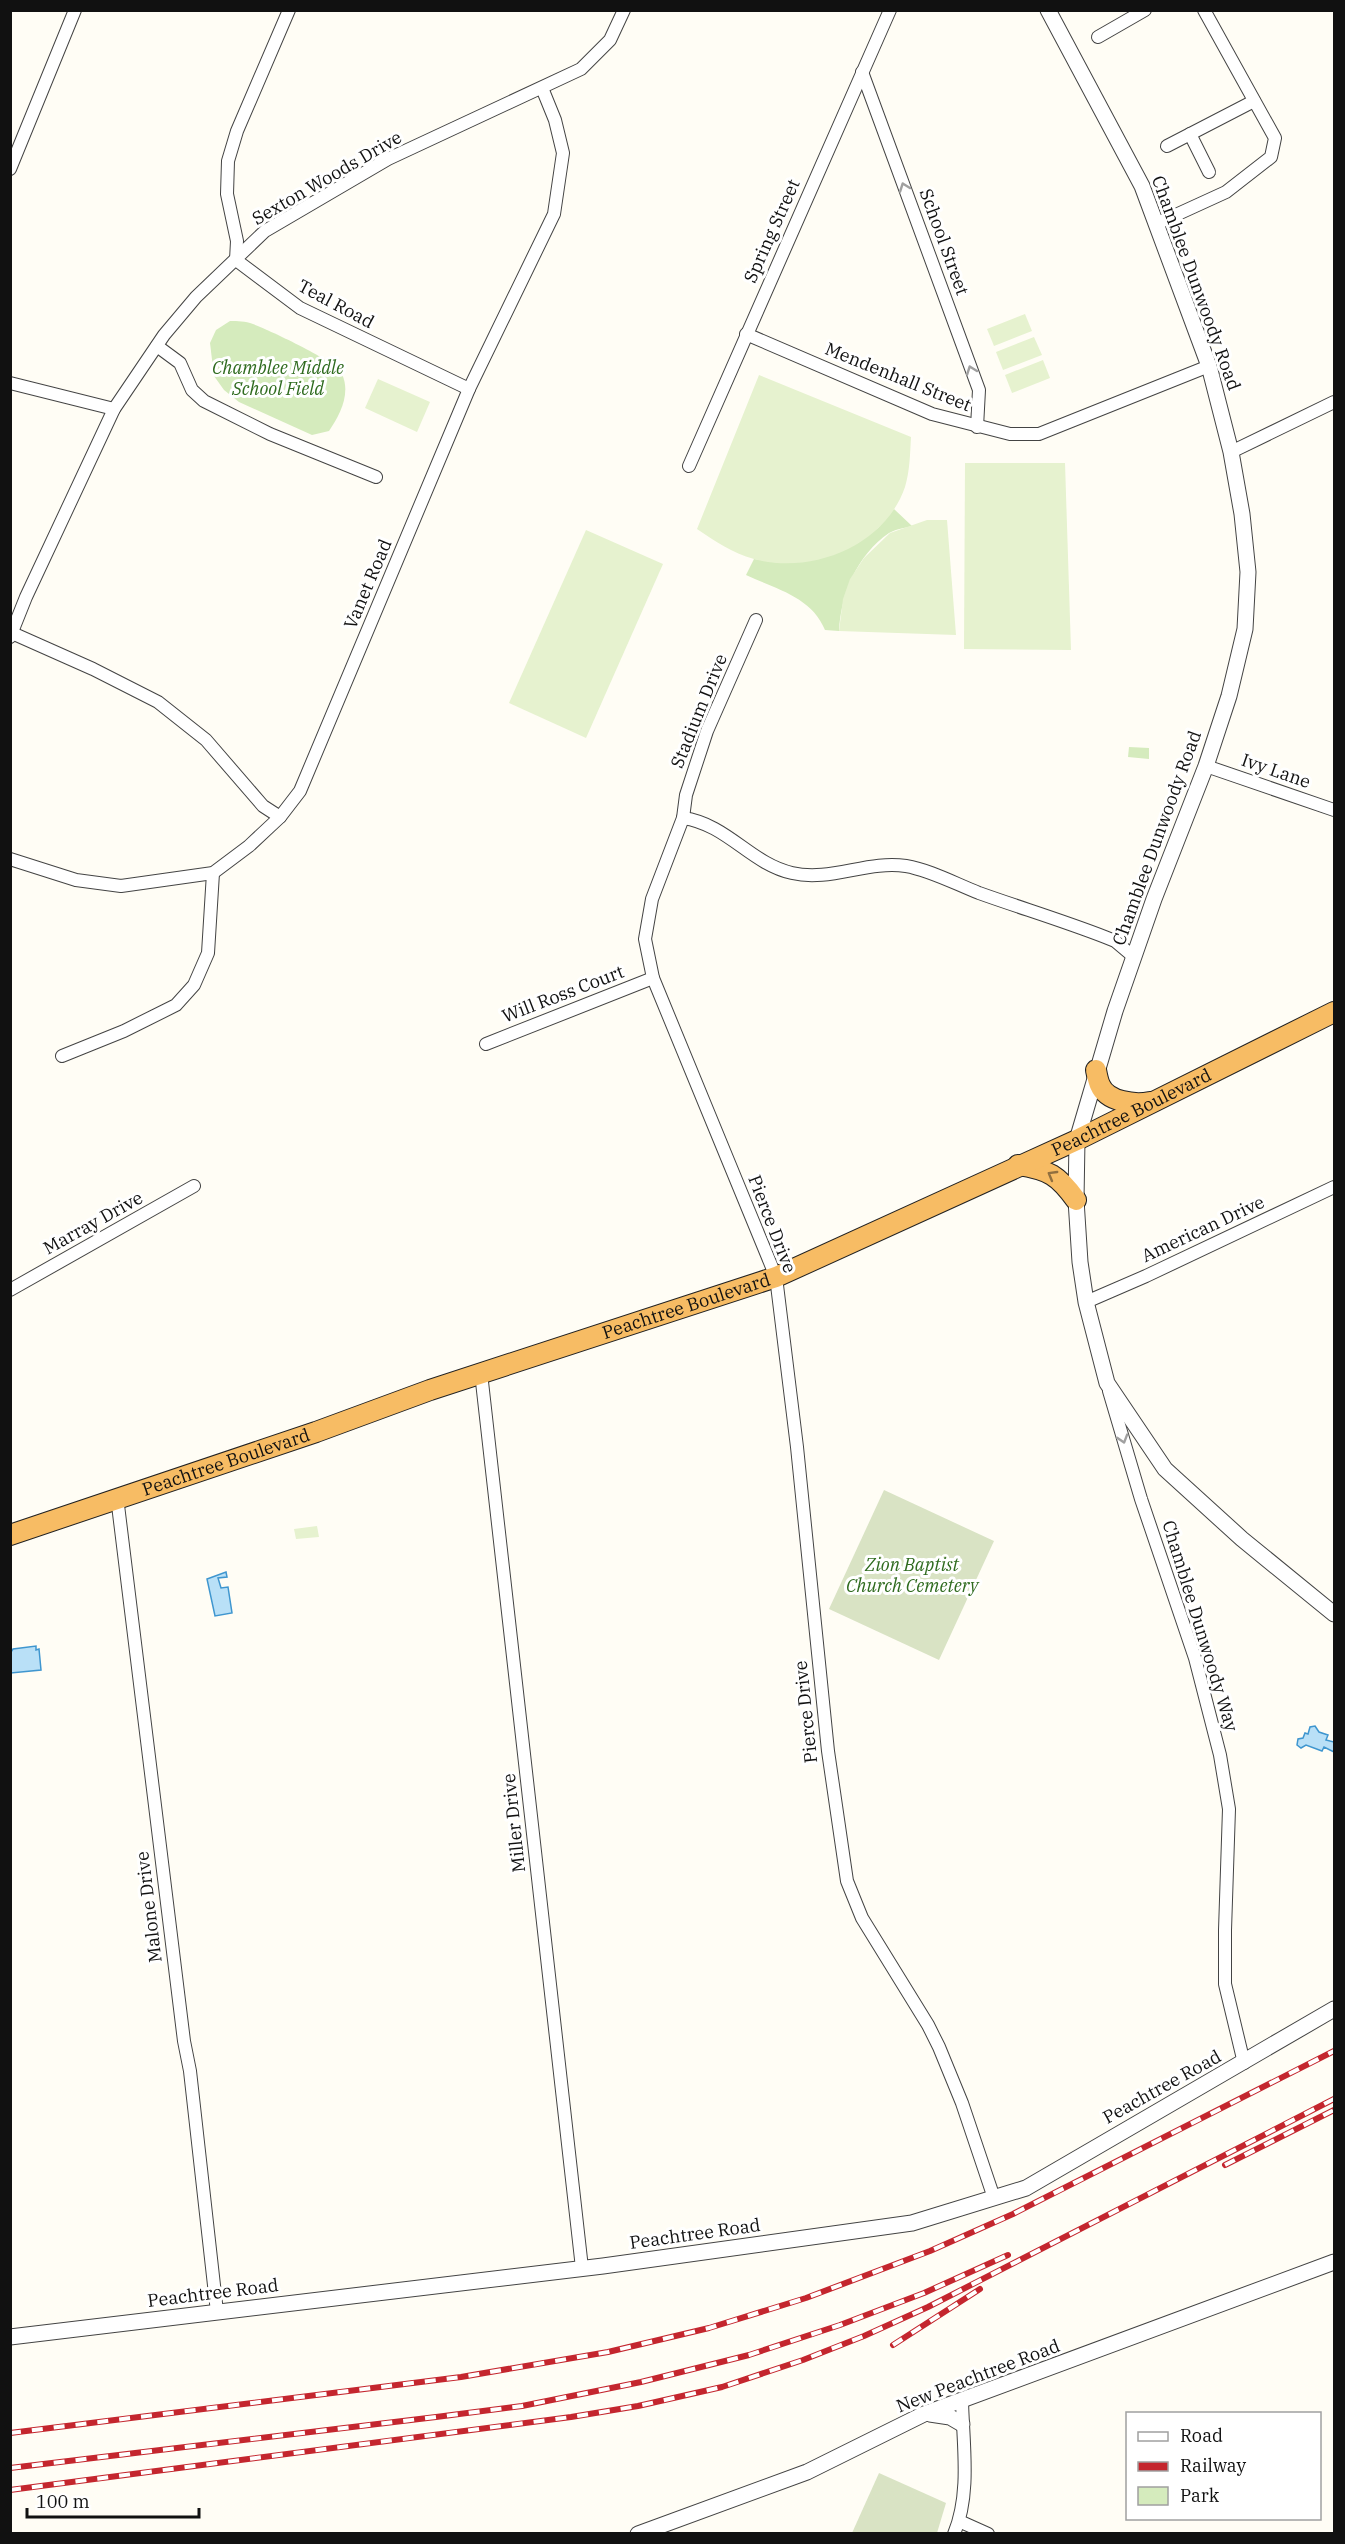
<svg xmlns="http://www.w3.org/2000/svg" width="1345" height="2544" font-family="'IBM Plex Serif',serif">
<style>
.green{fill:#d5ebbd}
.cemetery{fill:#d9e3c4}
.pitch{fill:#e6f2cf}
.water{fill:#b9e0f7;stroke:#3f96cf;stroke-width:1.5}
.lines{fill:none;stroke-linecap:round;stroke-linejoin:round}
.minor-casing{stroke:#444;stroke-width:14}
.tertiary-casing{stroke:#444;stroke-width:17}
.trunk-casing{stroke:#222;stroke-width:22}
.minor{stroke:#fff;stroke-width:12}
.tertiary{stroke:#fff;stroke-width:15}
.trunk{stroke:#f7bc64;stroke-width:20}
.rail-casing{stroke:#c4262e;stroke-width:6}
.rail{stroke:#fff;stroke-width:4;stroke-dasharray:11;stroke-linecap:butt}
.oneway{stroke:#a0a0a0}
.oneway2{stroke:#906f3f}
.labels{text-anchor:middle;stroke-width:6;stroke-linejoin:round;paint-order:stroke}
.street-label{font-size:18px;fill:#111;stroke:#fff}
.park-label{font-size:18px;font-style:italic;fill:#2f6b1f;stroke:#fff}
</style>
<rect width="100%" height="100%" fill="#fffdf5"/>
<g class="green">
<path d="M230 321C238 321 245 321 253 324 269 330 336 361 342 374 351 394 340 415 329 431L312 435 239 402 224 390 214 376 210 343 216 330Z"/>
<path d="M894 509 912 526C905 528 896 529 889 533 857 555 841 594 839 631L825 630C812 597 776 589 746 575L754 559 781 563 858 543 878 528Z"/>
<path d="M1129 747 1149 748V759L1128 757Z"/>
</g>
<g class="cemetery">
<path d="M884 1490 994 1541 939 1660 829 1609Z"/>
<path d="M879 2473 946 2503 937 2533H852Z"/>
</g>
<g class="pitch">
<path d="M1025 314 1032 331 994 346 987 329Z"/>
<path d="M1034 337 1042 355 1003 370 996 352Z"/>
<path d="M1043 360 1050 378 1012 393 1005 375Z"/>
<path d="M759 375 911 437C910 454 910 470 905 487 885 546 811 575 754 559 732 553 715 541 697 529Z"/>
<path d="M378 379 430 402 417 432 365 408Z"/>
<path d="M965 463H1065L1071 650 964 649Z"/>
<path d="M927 520H947L956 635 839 631 843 599 850 579 864 558 890 533Z"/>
<path d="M586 530 663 564 586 738 509 703Z"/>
<path d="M317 1526 319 1537 296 1539 294 1529Z"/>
</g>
<g class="water">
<path d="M226 1572 227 1577 218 1578 221 1588 228 1587 232 1613 215 1616 207 1579Z"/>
<path d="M36 1646V1650L39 1649 41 1670 11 1673V1652L13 1649Z"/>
<path d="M1315 1726 1319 1732 1328 1735 1326 1740 1334 1742V1752L1324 1747 1322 1751 1306 1745 1301 1748 1297 1745 1298 1739 1303 1738 1305 1733 1308 1734 1310 1727Z"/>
</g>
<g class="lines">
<defs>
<g id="minor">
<path d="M289 10 237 131 228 161 227 194 237 241 236 260 300 308 469 389"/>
<path d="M1098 37 1145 10"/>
<path d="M862 72 979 390 977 427"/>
<path d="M1190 134 1209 172"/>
<path d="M1167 146 1254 101"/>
<path d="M10 169 75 10"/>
<path d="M1156 224 1226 192 1271 157 1275 138 1204 10"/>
<path d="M746 334 932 414 1010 434H1039L1209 366"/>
<path d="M157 346 180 363 192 390 204 401 270 434 376 477"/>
<path d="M10 383 114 409"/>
<path d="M1231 452 1334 402"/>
<path d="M689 466 890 10"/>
<path d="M756 620 707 731 686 795 683 818 652 899 645 939 653 978 776 1277 797 1447 828 1751 847 1881 862 1918 928 2025 939 2047 962 2103 994 2198"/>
<path d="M12 633 93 669 158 702 206 740 263 806 280 817"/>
<path d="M10 637 26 597 114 409 164 335 196 297 265 231 388 159 581 69 610 40 624 10"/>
<path d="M1206 766 1334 810"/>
<path d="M683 818C727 824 751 864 792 873 830 882 868 860 906 866 930 870 956 884 979 893 1021 908 1064 921 1105 937L1115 941 1134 957"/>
<path d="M10 859 76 880 121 886 213 873 249 846 280 817 300 791 469 389 554 214 563 153 555 120 542 88"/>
<path d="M486 1044 653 978"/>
<path d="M62 1056 124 1031 176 1005 194 985 208 953 213 873"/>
<path d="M10 1290 194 1186"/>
<path d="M1086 1302 1146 1276 1334 1187"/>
<path d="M481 1373 582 2268"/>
<path d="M1109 1391 1141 1499 1195 1658 1220 1755 1229 1809 1225 1930V1984L1244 2063"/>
<path d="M117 1497 184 2041 190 2071 217 2312"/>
<path d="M959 2521 988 2534"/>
<path d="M954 2534C971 2494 963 2444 962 2401"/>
</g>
<g id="tertiary">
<path d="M1048 10 1142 186 1209 366 1231 452 1242 514 1248 572 1245 629 1229 696 1206 766 1154 899 1115 1011 1077 1140 1076 1200 1080 1262 1086 1302 1107 1383 1165 1469 1242 1539 1334 1614"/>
<path d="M10 2337 603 2266 912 2223 1026 2188 1334 2009"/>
<path d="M930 2414 950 2417 962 2424"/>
<path d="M638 2534 807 2472 924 2414 1334 2262"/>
</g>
<g id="trunk">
<path d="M1096 1070C1097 1075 1098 1081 1100 1085 1107 1102 1135 1105 1150 1102"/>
<path d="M1018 1165C1049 1170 1058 1175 1076 1200"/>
<path id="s1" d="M10 1535 316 1432 430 1390 776 1277 1077 1140 1334 1012"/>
</g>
</defs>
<use href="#minor" class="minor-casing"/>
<use href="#tertiary" class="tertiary-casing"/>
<use href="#trunk" class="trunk-casing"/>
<use href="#minor" class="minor"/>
<use href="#tertiary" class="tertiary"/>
<use href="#trunk" class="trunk"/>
<defs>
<g id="rail">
<path d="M1225 2165 1334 2110"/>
<path d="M893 2345 980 2289"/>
<path d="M10 2433 461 2377 608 2352 709 2328 806 2298 930 2251 1013 2214 1334 2051"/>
<path d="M10 2468 436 2417 522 2406 641 2382 749 2355 840 2325 924 2293 1008 2255"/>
<path d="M10 2490 571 2417 638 2406 722 2387 803 2360 864 2336 928 2307 1334 2099"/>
</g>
</defs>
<use href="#rail" class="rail-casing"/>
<use href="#rail" class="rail"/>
</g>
<defs><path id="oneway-chevron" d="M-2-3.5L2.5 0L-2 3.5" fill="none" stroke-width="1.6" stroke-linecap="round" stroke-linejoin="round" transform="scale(1.5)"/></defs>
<g class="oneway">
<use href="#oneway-chevron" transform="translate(904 187) rotate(-110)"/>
<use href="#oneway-chevron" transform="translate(971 370) rotate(-110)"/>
<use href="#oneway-chevron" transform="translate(1123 1439) rotate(73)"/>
</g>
<use class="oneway2" href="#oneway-chevron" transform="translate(1052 1175) rotate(-150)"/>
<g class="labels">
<g class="street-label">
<text transform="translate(327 178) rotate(-30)" y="6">Sexton Woods Drive</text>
<text transform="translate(772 231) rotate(-66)" y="6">Spring Street</text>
<text transform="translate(944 242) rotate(70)" y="6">School Street</text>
<text transform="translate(1196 283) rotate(70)" y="6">Chamblee Dunwoody Road</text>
<text transform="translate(336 304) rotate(28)" y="6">Teal Road</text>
<text transform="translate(898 377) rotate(22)" y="6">Mendenhall Street</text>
<text transform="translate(368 584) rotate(-67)" y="6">Vanet Road</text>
<text transform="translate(699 711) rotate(-68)" y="6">Stadium Drive</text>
<text transform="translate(1276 771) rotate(19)" y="6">Ivy Lane</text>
<text transform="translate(1157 838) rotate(-70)" y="6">Chamblee Dunwoody Road</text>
<text transform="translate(563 994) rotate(-21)" y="6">Will Ross Court</text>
<text dy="6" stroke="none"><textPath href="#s1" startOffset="1200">Peachtree Boulevard</textPath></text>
<text transform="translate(93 1223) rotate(-29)" y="6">Marray Drive</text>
<text transform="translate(772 1224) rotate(69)" y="6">Pierce Drive</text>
<text transform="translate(1203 1229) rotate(-25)" y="6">American Drive</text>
<text dy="6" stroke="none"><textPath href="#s1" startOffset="714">Peachtree Boulevard</textPath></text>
<text dy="6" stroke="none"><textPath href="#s1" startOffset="228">Peachtree Boulevard</textPath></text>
<text transform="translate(1200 1626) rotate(73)" y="6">Chamblee Dunwoody Way</text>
<text transform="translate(806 1712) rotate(-96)" y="6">Pierce Drive</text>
<text transform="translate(514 1823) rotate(-96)" y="6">Miller Drive</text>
<text transform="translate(149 1907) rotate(-97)" y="6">Malone Drive</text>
<text transform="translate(1162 2087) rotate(-29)" y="6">Peachtree Road</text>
<text transform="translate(695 2234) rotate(-8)" y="6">Peachtree Road</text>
<text transform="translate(213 2293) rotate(-7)" y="6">Peachtree Road</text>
<text transform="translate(978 2376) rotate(-21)" y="6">New Peachtree Road</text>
</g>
<g class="park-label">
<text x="278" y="374">Chamblee Middle<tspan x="278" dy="21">School Field</tspan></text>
<text x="912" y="1571">Zion Baptist<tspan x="912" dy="21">Church Cemetery</tspan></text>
</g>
</g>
<rect width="1345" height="2544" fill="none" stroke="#111111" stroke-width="24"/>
<rect x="1126" y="2412" width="195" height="108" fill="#ffffff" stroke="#a0a0a0" stroke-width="1.5"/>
<rect x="1138" y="2432" width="30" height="9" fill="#ffffff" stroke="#a0a0a0" stroke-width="1.5"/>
<text x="1180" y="2442" font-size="18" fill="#111111">Road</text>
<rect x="1138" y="2462" width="30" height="9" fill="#c4262e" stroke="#a0a0a0" stroke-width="1.5"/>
<text x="1180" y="2472" font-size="18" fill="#111111">Railway</text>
<rect x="1138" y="2487" width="30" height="18" fill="#d5ebbd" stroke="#a0a0a0" stroke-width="1.5"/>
<text x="1180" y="2502" font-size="18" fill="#111111">Park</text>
<path d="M27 2508v9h172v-9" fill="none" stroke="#111111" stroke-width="3"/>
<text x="36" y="2508" font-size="18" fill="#111111" stroke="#ffffff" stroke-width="4.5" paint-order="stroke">100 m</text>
</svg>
